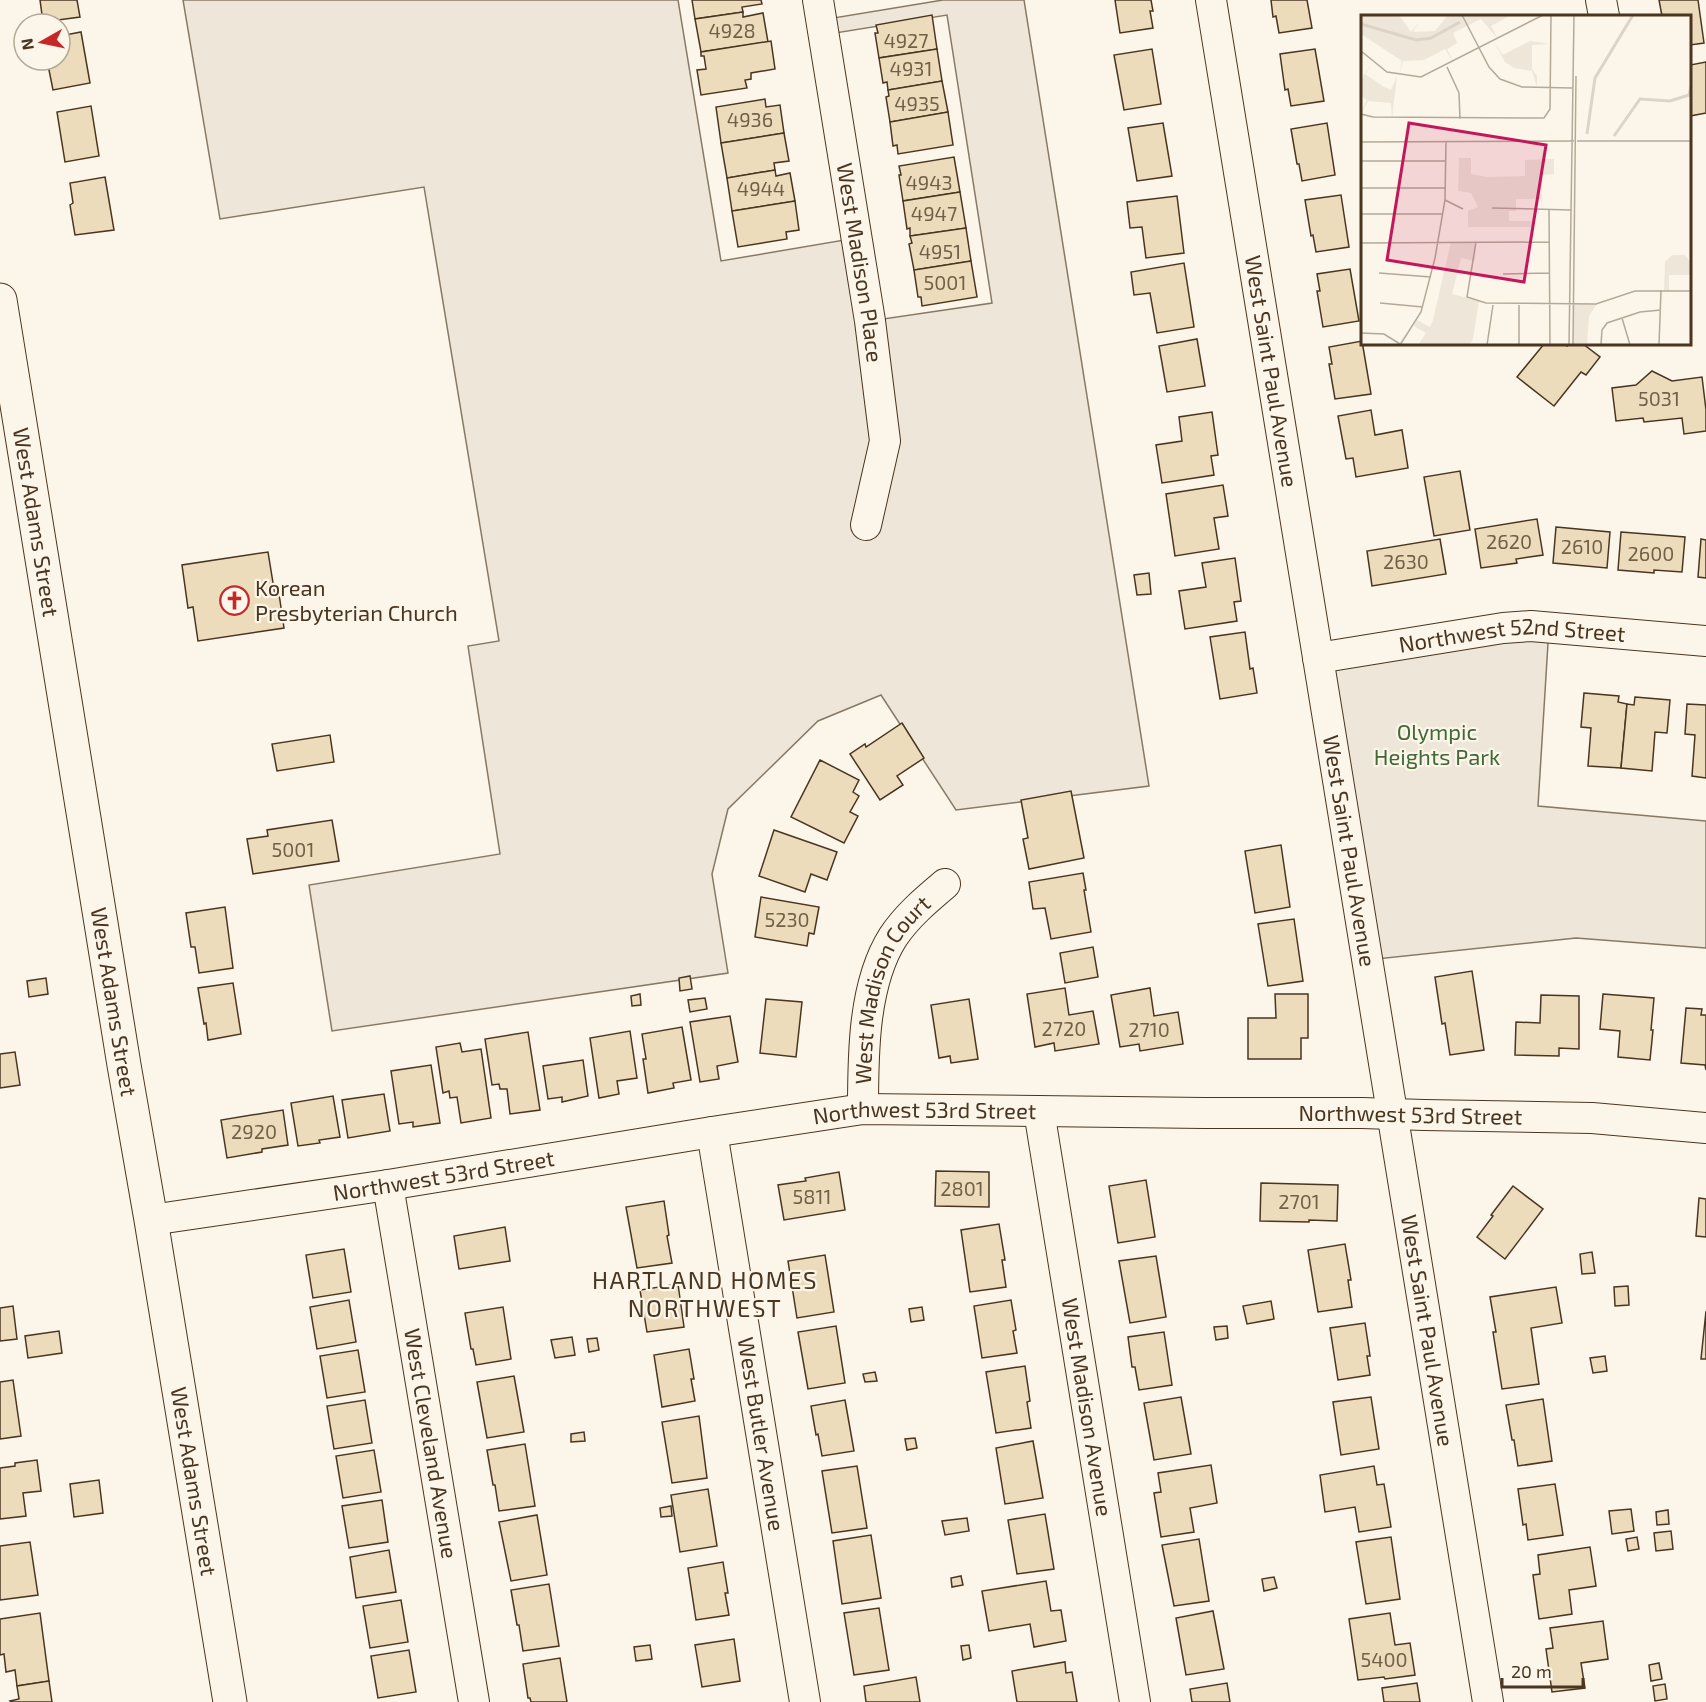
<svg xmlns="http://www.w3.org/2000/svg" width="1706" height="1702" font-family="'Exo 2',sans-serif">
<style>
.green{fill:#ede6d9;stroke:#887966;stroke-width:1.5}
.building{fill:#ecdcbc;stroke:#4a3520;stroke-width:1.5}
.lines{fill:none;stroke-linecap:round;stroke-linejoin:round}
.minor-casing{stroke:#4a3520;stroke-width:32}
.major-casing{stroke:#4a3520;stroke-width:35}
.minor{stroke:#fbf6e9;stroke-width:30}
.major{stroke:#fbf6e9;stroke-width:33}
.labels{text-anchor:middle;stroke-width:4.5;stroke-linejoin:round;paint-order:stroke}
.number-label{font-size:20px;fill:#725f47}
.street-label{font-size:22px;fill:#4a3520;stroke:#fbf6e9}
.poi-label{font-size:22px;fill:#4a3520;stroke:#fbf6e9;text-anchor:start}
.park-label{font-size:22px;fill:#436837;stroke:#fbf6e9}
.neighbourhood-label{font-size:24px;letter-spacing:1.5px;fill:#4a3520;stroke:#fbf6e9}
.inset-river{fill:none;stroke:#dcd4c6;stroke-width:3}
.inset-road{fill:none;stroke:#b4a999;stroke-width:1.5}
.view{fill:#c2185b;fill-opacity:0.15;stroke:#c2185b;stroke-width:3}
.inset-edge{fill:none;stroke:#4a3520;stroke-width:3}
</style>
<rect width="100%" height="100%" fill="#fbf6e9"/>
<g class="green">
<path d="M183 0H678L721 261 856 238 870 321 992 303 947 15 823 35 821 20 943 0H1024L1149 786 956 810 881 695 818 721 728 809 712 874 728 973 332 1031 309 885 500 854 468 646 499 641 424 187 220 219Z"/>
<path d="M1549 627 1538 806 1706 821V948L1576 938 1367 960 1318 658Z"/>
</g>
<g class="building">
<path d="M40 0H77L80 17 43 22Z"/>
<path d="M692 0H761L762 4 742 7 743 12 695 19Z"/>
<path d="M1115 0H1151L1153 11H1150L1153 28 1120 33Z"/>
<path d="M1271 0H1307L1312 28 1279 33 1276 16 1273 17Z"/>
<path d="M1659 0H1698L1704 43 1690 45V16H1662Z"/>
<path d="M743 12V17L763 13 768 42 701 52 695 19Z"/>
<path d="M932 15 937 49 879 58 875 33H878L876 25Z"/>
<path d="M81 32 90 83 53 90 47 60H60V36Z"/>
<path d="M771 41 775 69 751 73V79L745 80 747 88 701 95 697 70 706 69 704 56H701V52Z"/>
<path d="M937 49 942 81 888 90 887 82 883 83 879 58Z"/>
<path d="M1152 49 1161 104 1124 110 1114 55Z"/>
<path d="M1315 49 1324 101 1291 106 1288 89 1285 90 1280 54Z"/>
<path d="M1706 62V113L1690 116V65Z"/>
<path d="M942 81 948 112 890 122 886 97 889 96 888 90Z"/>
<path d="M765 99 766 107 780 105 784 133 721 143 716 107Z"/>
<path d="M91 106 99 156 65 162 57 112Z"/>
<path d="M948 112 953 145 898 154 897 145 893 146 890 122Z"/>
<path d="M1163 123 1172 176 1137 181 1128 128Z"/>
<path d="M1327 123 1335 175 1302 181 1299 164H1297L1291 129Z"/>
<path d="M784 133 789 161 774 163 775 170 727 178 721 143Z"/>
<path d="M954 157 960 192 903 201 899 175H901L899 166Z"/>
<path d="M775 170 776 176 790 173 795 201 732 211 727 178Z"/>
<path d="M105 177 114 230 75 235 70 205 73 203 70 183Z"/>
<path d="M960 192 966 228 910 236V228L907 229 903 201Z"/>
<path d="M1341 195 1349 247 1316 252 1313 235 1311 236 1305 200Z"/>
<path d="M1177 196 1184 253 1146 258 1142 227 1130 228 1127 202Z"/>
<path d="M795 201 799 230 786 232 787 239 738 247 732 211Z"/>
<path d="M966 228 971 261 914 270 909 244 912 243 910 236Z"/>
<path d="M971 261 977 297 922 306 921 297H918L914 270Z"/>
<path d="M1184 263 1194 327 1157 333 1150 293 1134 295 1131 272Z"/>
<path d="M1350 269 1359 321 1323 327 1317 291H1320L1317 274Z"/>
<path d="M1197 339 1205 386 1167 392 1159 346Z"/>
<path d="M1362 341 1371 394 1335 399 1329 364H1332L1329 347Z"/>
<path d="M1544 344H1564L1567 346 1570 344H1583L1600 357 1586 375 1581 372 1554 406 1517 377Z"/>
<path d="M1652 371 1672 381 1702 377 1706 410V431L1684 434 1682 418 1644 422 1643 418 1616 421 1612 388 1636 385Z"/>
<path d="M1371 410 1375 435 1402 430 1408 468 1356 477 1353 458 1346 459 1338 416Z"/>
<path d="M1212 412 1218 455 1211 456 1214 475 1162 483 1156 445 1182 441 1179 417Z"/>
<path d="M1460 471 1470 530 1434 536 1424 477Z"/>
<path d="M1223 485 1228 516 1214 518 1219 549 1175 556 1166 494Z"/>
<path d="M1537 519 1543 555 1516 559 1517 563 1481 568 1475 529Z"/>
<path d="M1556 527 1610 532 1607 568 1553 563Z"/>
<path d="M1621 532 1685 537 1682 572 1654 570V573L1618 570Z"/>
<path d="M1440 539 1446 574 1372 586 1367 551Z"/>
<path d="M1701 539 1706 540V578L1698 577Z"/>
<path d="M268 552 275 595 279 594 284 628 198 641 193 607 188 608 182 565Z"/>
<path d="M1235 558 1241 601 1234 602 1237 621 1185 629 1179 591 1206 587 1202 563Z"/>
<path d="M1149 573 1151 594 1137 595 1134 575Z"/>
<path d="M1245 632 1250 669 1253 668 1257 693 1220 699 1210 637Z"/>
<path d="M1584 693 1619 696 1618 702 1627 704 1621 768 1588 766 1591 728 1581 727Z"/>
<path d="M1635 697 1670 700 1667 733 1655 732 1652 771 1621 768 1627 704 1634 705Z"/>
<path d="M1687 704 1706 705V778L1692 776 1695 735 1685 734Z"/>
<path d="M902 723 924 758 897 776 903 785 880 800 850 754 865 744 866 747Z"/>
<path d="M330 735 334 762 277 771 272 744Z"/>
<path d="M820 760 859 780 853 792 859 796 850 812 858 816 844 843 791 817Z"/>
<path d="M1071 791 1084 858 1029 869 1023 839 1028 838 1021 800Z"/>
<path d="M332 820 339 861 253 874 247 839 268 836 267 830Z"/>
<path d="M774 830 837 852 827 880 811 874 805 892 759 876Z"/>
<path d="M1281 845 1290 907 1255 913 1245 851Z"/>
<path d="M1083 873 1086 890H1084L1091 932 1051 939 1045 908 1033 909 1029 882Z"/>
<path d="M761 897 819 907 814 934 809 933 807 946 755 937Z"/>
<path d="M225 907 233 968 199 973 195 947H191L186 913Z"/>
<path d="M1294 919 1303 981 1268 986 1258 924Z"/>
<path d="M1093 947 1098 977 1065 983 1060 953Z"/>
<path d="M1472 971 1484 1050 1450 1055 1445 1023 1442 1024 1435 977Z"/>
<path d="M690 976 692 989 680 991 679 978Z"/>
<path d="M46 978 48 994 29 997 27 981Z"/>
<path d="M233 983 241 1034 208 1040 206 1023 204 1024 198 988Z"/>
<path d="M1065 988 1069 1015 1093 1011 1099 1044 1055 1051 1054 1043 1035 1047 1027 994Z"/>
<path d="M1150 988 1154 1016 1178 1012 1183 1044 1140 1051 1139 1044 1120 1047 1111 995Z"/>
<path d="M640 994 641 1005 632 1006 631 996Z"/>
<path d="M1275 994H1308V1038H1301V1059H1248V1018H1276Z"/>
<path d="M1603 994 1654 998 1651 1030H1653L1650 1060 1618 1057 1620 1031 1600 1029Z"/>
<path d="M1541 995 1579 996V1049L1559 1048V1056L1515 1055 1516 1022 1540 1023Z"/>
<path d="M705 998 707 1009 690 1012 688 1000Z"/>
<path d="M766 999 802 1002 796 1057 760 1053Z"/>
<path d="M969 999 978 1059 951 1063 950 1056 939 1058 931 1005Z"/>
<path d="M1686 1008 1702 1009 1701 1015H1706V1070L1705 1065 1681 1063Z"/>
<path d="M730 1016 738 1062 717 1066 719 1079 700 1082 690 1022Z"/>
<path d="M682 1027 691 1080 673 1083 674 1088 648 1093 643 1059H646L642 1034Z"/>
<path d="M630 1031 637 1078 617 1081 619 1094 599 1098 590 1038Z"/>
<path d="M528 1032 540 1110 510 1114 507 1089H500L499 1084 492 1085 485 1039Z"/>
<path d="M460 1043 462 1052 481 1049 491 1118 461 1123 457 1097 450 1098 449 1091 443 1093 436 1047Z"/>
<path d="M15 1052 20 1085 0 1088V1054Z"/>
<path d="M583 1060 588 1096 562 1102V1097L548 1099 543 1066Z"/>
<path d="M431 1065 440 1123 413 1127V1122L399 1124 391 1071Z"/>
<path d="M384 1094 390 1131 348 1138 342 1100Z"/>
<path d="M333 1096 340 1137 319 1140 320 1143 298 1146 291 1103Z"/>
<path d="M283 1110 288 1145 262 1149V1152L227 1158 221 1120Z"/>
<path d="M936 1171 989 1172V1207L935 1206Z"/>
<path d="M839 1172 845 1210 784 1220 778 1185 806 1181 805 1178Z"/>
<path d="M1146 1180 1155 1237 1118 1243 1109 1186Z"/>
<path d="M1261 1183 1338 1185 1337 1221 1309 1220V1222L1260 1221Z"/>
<path d="M1513 1186 1543 1209 1505 1259 1477 1237 1493 1216 1491 1215Z"/>
<path d="M1699 1198 1706 1199V1237L1696 1236Z"/>
<path d="M664 1201 669 1235 667 1236 672 1263 637 1268 626 1207Z"/>
<path d="M999 1224 1005 1260H1002L1006 1287 970 1292 961 1230Z"/>
<path d="M505 1227 510 1261 459 1269 454 1236Z"/>
<path d="M1345 1244 1351 1280H1348L1352 1307 1318 1312 1308 1250Z"/>
<path d="M344 1249 351 1292 313 1298 306 1255Z"/>
<path d="M1592 1252 1595 1273 1582 1274 1580 1254Z"/>
<path d="M825 1255 834 1312 797 1318 788 1261Z"/>
<path d="M1156 1256 1166 1317 1130 1323 1119 1261Z"/>
<path d="M678 1284 684 1327 647 1332 640 1290Z"/>
<path d="M1628 1286 1629 1305 1615 1306 1614 1287Z"/>
<path d="M1556 1287 1562 1323 1531 1328 1539 1384 1502 1389 1493 1332H1496L1490 1297Z"/>
<path d="M349 1300 356 1342 317 1349 310 1307Z"/>
<path d="M1011 1300 1016 1330 1013 1331 1017 1353 982 1358 974 1306Z"/>
<path d="M1271 1301 1274 1319 1247 1324 1243 1306Z"/>
<path d="M13 1306 17 1339 0 1341V1308Z"/>
<path d="M503 1307 511 1359 476 1365 473 1349H471L465 1313Z"/>
<path d="M922 1307 924 1320 911 1322 909 1309Z"/>
<path d="M1706 1311V1359H1701Z"/>
<path d="M1365 1323 1370 1356H1367L1370 1375 1338 1380 1330 1328Z"/>
<path d="M836 1326 845 1383 808 1389 798 1332Z"/>
<path d="M1227 1326 1228 1338 1216 1340 1214 1327Z"/>
<path d="M59 1331 62 1353 28 1358 25 1336Z"/>
<path d="M1164 1332 1172 1385 1139 1390 1135 1367H1132L1128 1337Z"/>
<path d="M572 1337 575 1355 555 1358 551 1340Z"/>
<path d="M597 1338 599 1350 589 1352 587 1339Z"/>
<path d="M689 1349 694 1379H691L695 1401 662 1407 654 1355Z"/>
<path d="M358 1350 365 1392 327 1398 320 1356Z"/>
<path d="M1605 1356 1607 1371 1593 1373 1590 1358Z"/>
<path d="M1025 1366 1030 1401 1027 1402 1031 1428 996 1433 986 1372Z"/>
<path d="M875 1372 877 1381 865 1382 863 1374Z"/>
<path d="M514 1376 524 1432 487 1438 477 1382Z"/>
<path d="M13 1380 21 1436 0 1439V1382Z"/>
<path d="M1181 1397 1191 1454 1154 1460 1144 1403Z"/>
<path d="M1371 1397 1379 1449 1341 1455 1333 1402Z"/>
<path d="M1543 1399 1552 1461 1518 1466 1514 1440H1512L1506 1405Z"/>
<path d="M365 1400 372 1443 334 1449 327 1406Z"/>
<path d="M845 1400 854 1451 822 1456 818 1434 816 1435 811 1406Z"/>
<path d="M699 1416 707 1478 672 1483 662 1422Z"/>
<path d="M584 1432 585 1441 571 1442V1434Z"/>
<path d="M915 1438 917 1448 907 1450 905 1439Z"/>
<path d="M1033 1441 1043 1498 1005 1504 996 1448Z"/>
<path d="M525 1444 535 1506 499 1511 495 1485H493L487 1450Z"/>
<path d="M374 1450 381 1492 343 1498 336 1456Z"/>
<path d="M37 1460 41 1491 23 1493 26 1516 0 1519V1468L15 1466V1463Z"/>
<path d="M1211 1465 1217 1503 1190 1508 1194 1532 1161 1537 1154 1493 1161 1492 1158 1473Z"/>
<path d="M857 1466 867 1528 832 1533 822 1471Z"/>
<path d="M1374 1466 1377 1485 1384 1484 1391 1527 1359 1532 1355 1507 1325 1512 1320 1475Z"/>
<path d="M99 1480 103 1513 74 1517 70 1484Z"/>
<path d="M1555 1484 1563 1535 1528 1540 1526 1524 1523 1525 1518 1489Z"/>
<path d="M708 1489 717 1546 680 1552 671 1495Z"/>
<path d="M382 1500 388 1542 349 1548 342 1506Z"/>
<path d="M671 1506 672 1516 661 1517 660 1508Z"/>
<path d="M1631 1509 1634 1531 1612 1534 1609 1511Z"/>
<path d="M1668 1510 1669 1524 1657 1525 1656 1512Z"/>
<path d="M1045 1514 1054 1569 1017 1574 1008 1520Z"/>
<path d="M537 1515 547 1575 511 1581 499 1522Z"/>
<path d="M967 1518 969 1531 945 1535 942 1521Z"/>
<path d="M1671 1531 1673 1549 1656 1551 1654 1533Z"/>
<path d="M871 1535 881 1598 842 1604 833 1541Z"/>
<path d="M1391 1537 1400 1599 1366 1604 1356 1542Z"/>
<path d="M1637 1537 1639 1549 1628 1551 1626 1539Z"/>
<path d="M1199 1539 1209 1601 1174 1606 1162 1545Z"/>
<path d="M30 1542 38 1595 0 1600V1546Z"/>
<path d="M1590 1547 1596 1586 1569 1590 1572 1614 1539 1619 1533 1575 1540 1574 1538 1555Z"/>
<path d="M389 1550 396 1592 356 1598 350 1557Z"/>
<path d="M723 1562 728 1593H725L729 1615 696 1620 688 1568Z"/>
<path d="M961 1576 963 1585 952 1587 951 1578Z"/>
<path d="M1274 1577 1277 1588 1264 1591 1262 1579Z"/>
<path d="M1046 1581 1051 1611 1061 1610 1066 1641 1034 1647 1030 1624 989 1631 982 1591Z"/>
<path d="M549 1584 559 1646 523 1651 519 1625H517L511 1590Z"/>
<path d="M401 1600 408 1642 370 1648 363 1606Z"/>
<path d="M879 1608 889 1670 854 1675 844 1613Z"/>
<path d="M1213 1611 1224 1669 1186 1675 1176 1618Z"/>
<path d="M40 1613 49 1681 17 1686 15 1670 6 1672 4 1654 0 1655V1619Z"/>
<path d="M1390 1613 1395 1645 1410 1643 1415 1675 1385 1679 1384 1677 1358 1680 1349 1619Z"/>
<path d="M1603 1621 1608 1659 1581 1663 1585 1688 1552 1692 1546 1649 1553 1648 1550 1628Z"/>
<path d="M734 1639 740 1681 702 1687 695 1645Z"/>
<path d="M650 1645 652 1659 636 1661 634 1647Z"/>
<path d="M969 1645 971 1658 963 1660 961 1646Z"/>
<path d="M409 1650 416 1692 378 1698 371 1656Z"/>
<path d="M560 1658 567 1702H531L530 1698H528L523 1664Z"/>
<path d="M1065 1662 1066 1673 1072 1672 1077 1702H1017L1012 1671Z"/>
<path d="M1659 1663 1662 1679 1651 1681 1649 1665Z"/>
<path d="M916 1677 920 1702H866L864 1686Z"/>
<path d="M49 1681 52 1702H11L10 1701 19 1699 17 1686Z"/>
<path d="M1227 1683 1230 1702H1192L1190 1689Z"/>
<path d="M1417 1683 1420 1702H1384L1382 1688Z"/>
<path d="M1665 1684 1667 1699 1655 1701 1653 1686Z"/>
</g>
<g class="lines">
<defs>
<g id="minor">
<path id="s1" d="M818 0 870 321 885 441 866 525"/>
<path id="s2" d="M1211 0 1488 1702"/>
<path d="M1601 0 1604 16"/>
<path id="s3" d="M1318 658 1503 628 1531 626 1706 641"/>
<path id="s4" d="M863 1109C863 1056 863 984 893 937 907 916 926 900 945 884"/>
<path id="s5" d="M1039 1111 1135 1702"/>
<path id="s6" d="M712 1132 805 1702"/>
<path id="s7" d="M388 1185 474 1702"/>
<path id="s8" d="M151 1220 388 1185 712 1132 863 1109 1204 1113H1362L1424 1115 1592 1118 1706 1128"/>
</g>
<g id="major">
<path id="s9" d="M0 300 124 1065 151 1220 230 1702"/>
</g>
</defs>
<use href="#minor" class="minor-casing"/>
<use href="#major" class="major-casing"/>
<use href="#minor" class="minor"/>
<use href="#major" class="major"/>
</g>
<defs>
<symbol id="church-ring" viewBox="-11 -11 22 22"><circle r="9.5" fill="#fbf6e9" stroke="#c62828" stroke-width="1.5"/><path d="M-1.2-6h2.4v3.5h3.3v2.4h-3.3V6h-2.4V-.1h-3.3v-2.4h3.3Z" fill="#c62828"/></symbol>
</defs>
<g fill-rule="evenodd">
<use href="#church-ring" x="218" y="584" width="33" height="33"/>
</g>
<g class="labels">
<g class="number-label">
<text x="732" y="38">4928</text>
<text x="906" y="48">4927</text>
<text x="911" y="76">4931</text>
<text x="917" y="111">4935</text>
<text x="750" y="127">4936</text>
<text x="929" y="190">4943</text>
<text x="761" y="196">4944</text>
<text x="934" y="221">4947</text>
<text x="940" y="259">4951</text>
<text x="945" y="290">5001</text>
<text x="1659" y="406">5031</text>
<text x="1509" y="549">2620</text>
<text x="1582" y="554">2610</text>
<text x="1651" y="561">2600</text>
<text x="1406" y="569">2630</text>
<text x="293" y="857">5001</text>
<text x="787" y="927">5230</text>
<text x="1064" y="1036">2720</text>
<text x="1149" y="1037">2710</text>
<text x="254" y="1139">2920</text>
<text x="962" y="1196">2801</text>
<text x="812" y="1204">5811</text>
<text x="1299" y="1209">2701</text>
<text x="1384" y="1667">5400</text>
</g>
<g class="street-label">
<text dy="8" stroke="none"><textPath href="#s1" startOffset="266">West Madison Place</textPath></text>
<text dy="8" stroke="none"><textPath href="#s2" startOffset="376">West Saint Paul Avenue</textPath></text>
<text dy="8" stroke="none"><textPath href="#s9" startOffset="225">West Adams Street</textPath></text>
<text dy="8" stroke="none"><textPath href="#s3" startOffset="196">Northwest 52nd Street</textPath></text>
<text dy="8" stroke="none"><textPath href="#s2" startOffset="862">West Saint Paul Avenue</textPath></text>
<text dy="8" stroke="none"><textPath href="#s4" startOffset="126">West Madison Court</textPath></text>
<text dy="8" stroke="none"><textPath href="#s9" startOffset="711">West Adams Street</textPath></text>
<text dy="8" stroke="none"><textPath href="#s8" startOffset="782">Northwest 53rd Street</textPath></text>
<text dy="8" stroke="none"><textPath href="#s8" startOffset="1268">Northwest 53rd Street</textPath></text>
<text dy="8" stroke="none"><textPath href="#s8" startOffset="296">Northwest 53rd Street</textPath></text>
<text dy="8" stroke="none"><textPath href="#s2" startOffset="1348">West Saint Paul Avenue</textPath></text>
<text dy="8" stroke="none"><textPath href="#s5" startOffset="300">West Madison Avenue</textPath></text>
<text dy="8" stroke="none"><textPath href="#s6" startOffset="306">West Butler Avenue</textPath></text>
<text dy="8" stroke="none"><textPath href="#s7" startOffset="262">West Cleveland Avenue</textPath></text>
<text dy="8" stroke="none"><textPath href="#s9" startOffset="1197">West Adams Street</textPath></text>
</g>
<g class="poi-label">
<text x="255" y="596">Korean<tspan x="255" dy="25">Presbyterian Church</tspan></text>
</g>
<g class="park-label">
<text x="1437" y="740">Olympic<tspan x="1437" dy="25">Heights Park</tspan></text>
</g>
<g class="neighbourhood-label">
<text x="705" y="1289">HARTLAND HOMES<tspan x="705" dy="28">NORTHWEST</tspan></text>
</g>
</g>
<g transform="translate(1361 15)">
<rect width="330" height="330" fill="#fbf6e9"/>
<path d="M1 0H38L50 17 58 7 52 17 74 16 87 0H150L130 11 137 24 120 4 92 18 96 28 86 34 93 48 84 34 63 45 42 46 38 61 41 46 0 19ZM169 26 189 29 171 30V54L176 61V72L171 56 153 53 144 47 133 27 142 40ZM12 47 4 59 23 72 30 75 36 61 31 103 30 88 7 86 0 99 6 85 0 81V68L3 59ZM98 143H110V159L127 162 164 161V145L193 144V159L181 160V195L180 184H155V196H148V206H171L173 195V212H107V196L117 192 110 178 97 176ZM90 227H115L114 246 100 243 91 279 118 286 112 324 108 330H57L65 318 53 311 56 305 69 312 72 305ZM311 240H324L330 248V260H308V276H303L304 247ZM213 289H236L228 301 226 330H212Z" fill="#ede6d9"/>
<path class="inset-river" d="M0 9 55 25 70 23 99 7M226 119 234 63 272 0M253 121 279 84 309 86 328 80 330 71"/>
<path class="inset-road" d="M101 0 128 52 139 64 161 72 211 73M0 36 26 57 60 62 182 0M86 52 98 78 99 104M0 99 12 102 183 103 189 94 190 0M216 126H330M0 127 213 126M0 146H84M0 173H85M84 185 102 194M131 193 210 195M188 195 189 330M0 199H82M115 227 106 282 125 288 235 289 274 276H330M0 228 188 227M18 258 70 262M142 259 188 258M19 288 62 292M261 303 269 330M0 318 23 319 39 329M39 330 60 297 74 243 84 185 85 126M126 330 132 290M158 330V290M208 330 213 0M212 330 215 61M240 330 241 315 246 308 279 297 300 295M298 330 300 275"/>
<path class="view" d="M48 108 185 130 163 267 26 245Z"/>
<rect width="330" height="330" class="inset-edge"/>
</g>
<g transform="translate(42 42) rotate(261)"><circle r="28" fill="#fbf6e9" stroke="#b4a999" stroke-width="1.5"/>
<path d="M0-4.5L10 22L0 15L-10 22Z" fill="#c62828"/>
<text y="-9" font-size="16" font-weight="bold" text-anchor="middle" fill="#4a3520">N</text>
</g>
<path d="M1502 1678v9h81v-9" fill="none" stroke="#4a3520" stroke-width="3"/>
<text x="1511" y="1678" font-size="18" fill="#4a3520" stroke="#fbf6e9" stroke-width="4.5" paint-order="stroke">20 m</text>
</svg>
